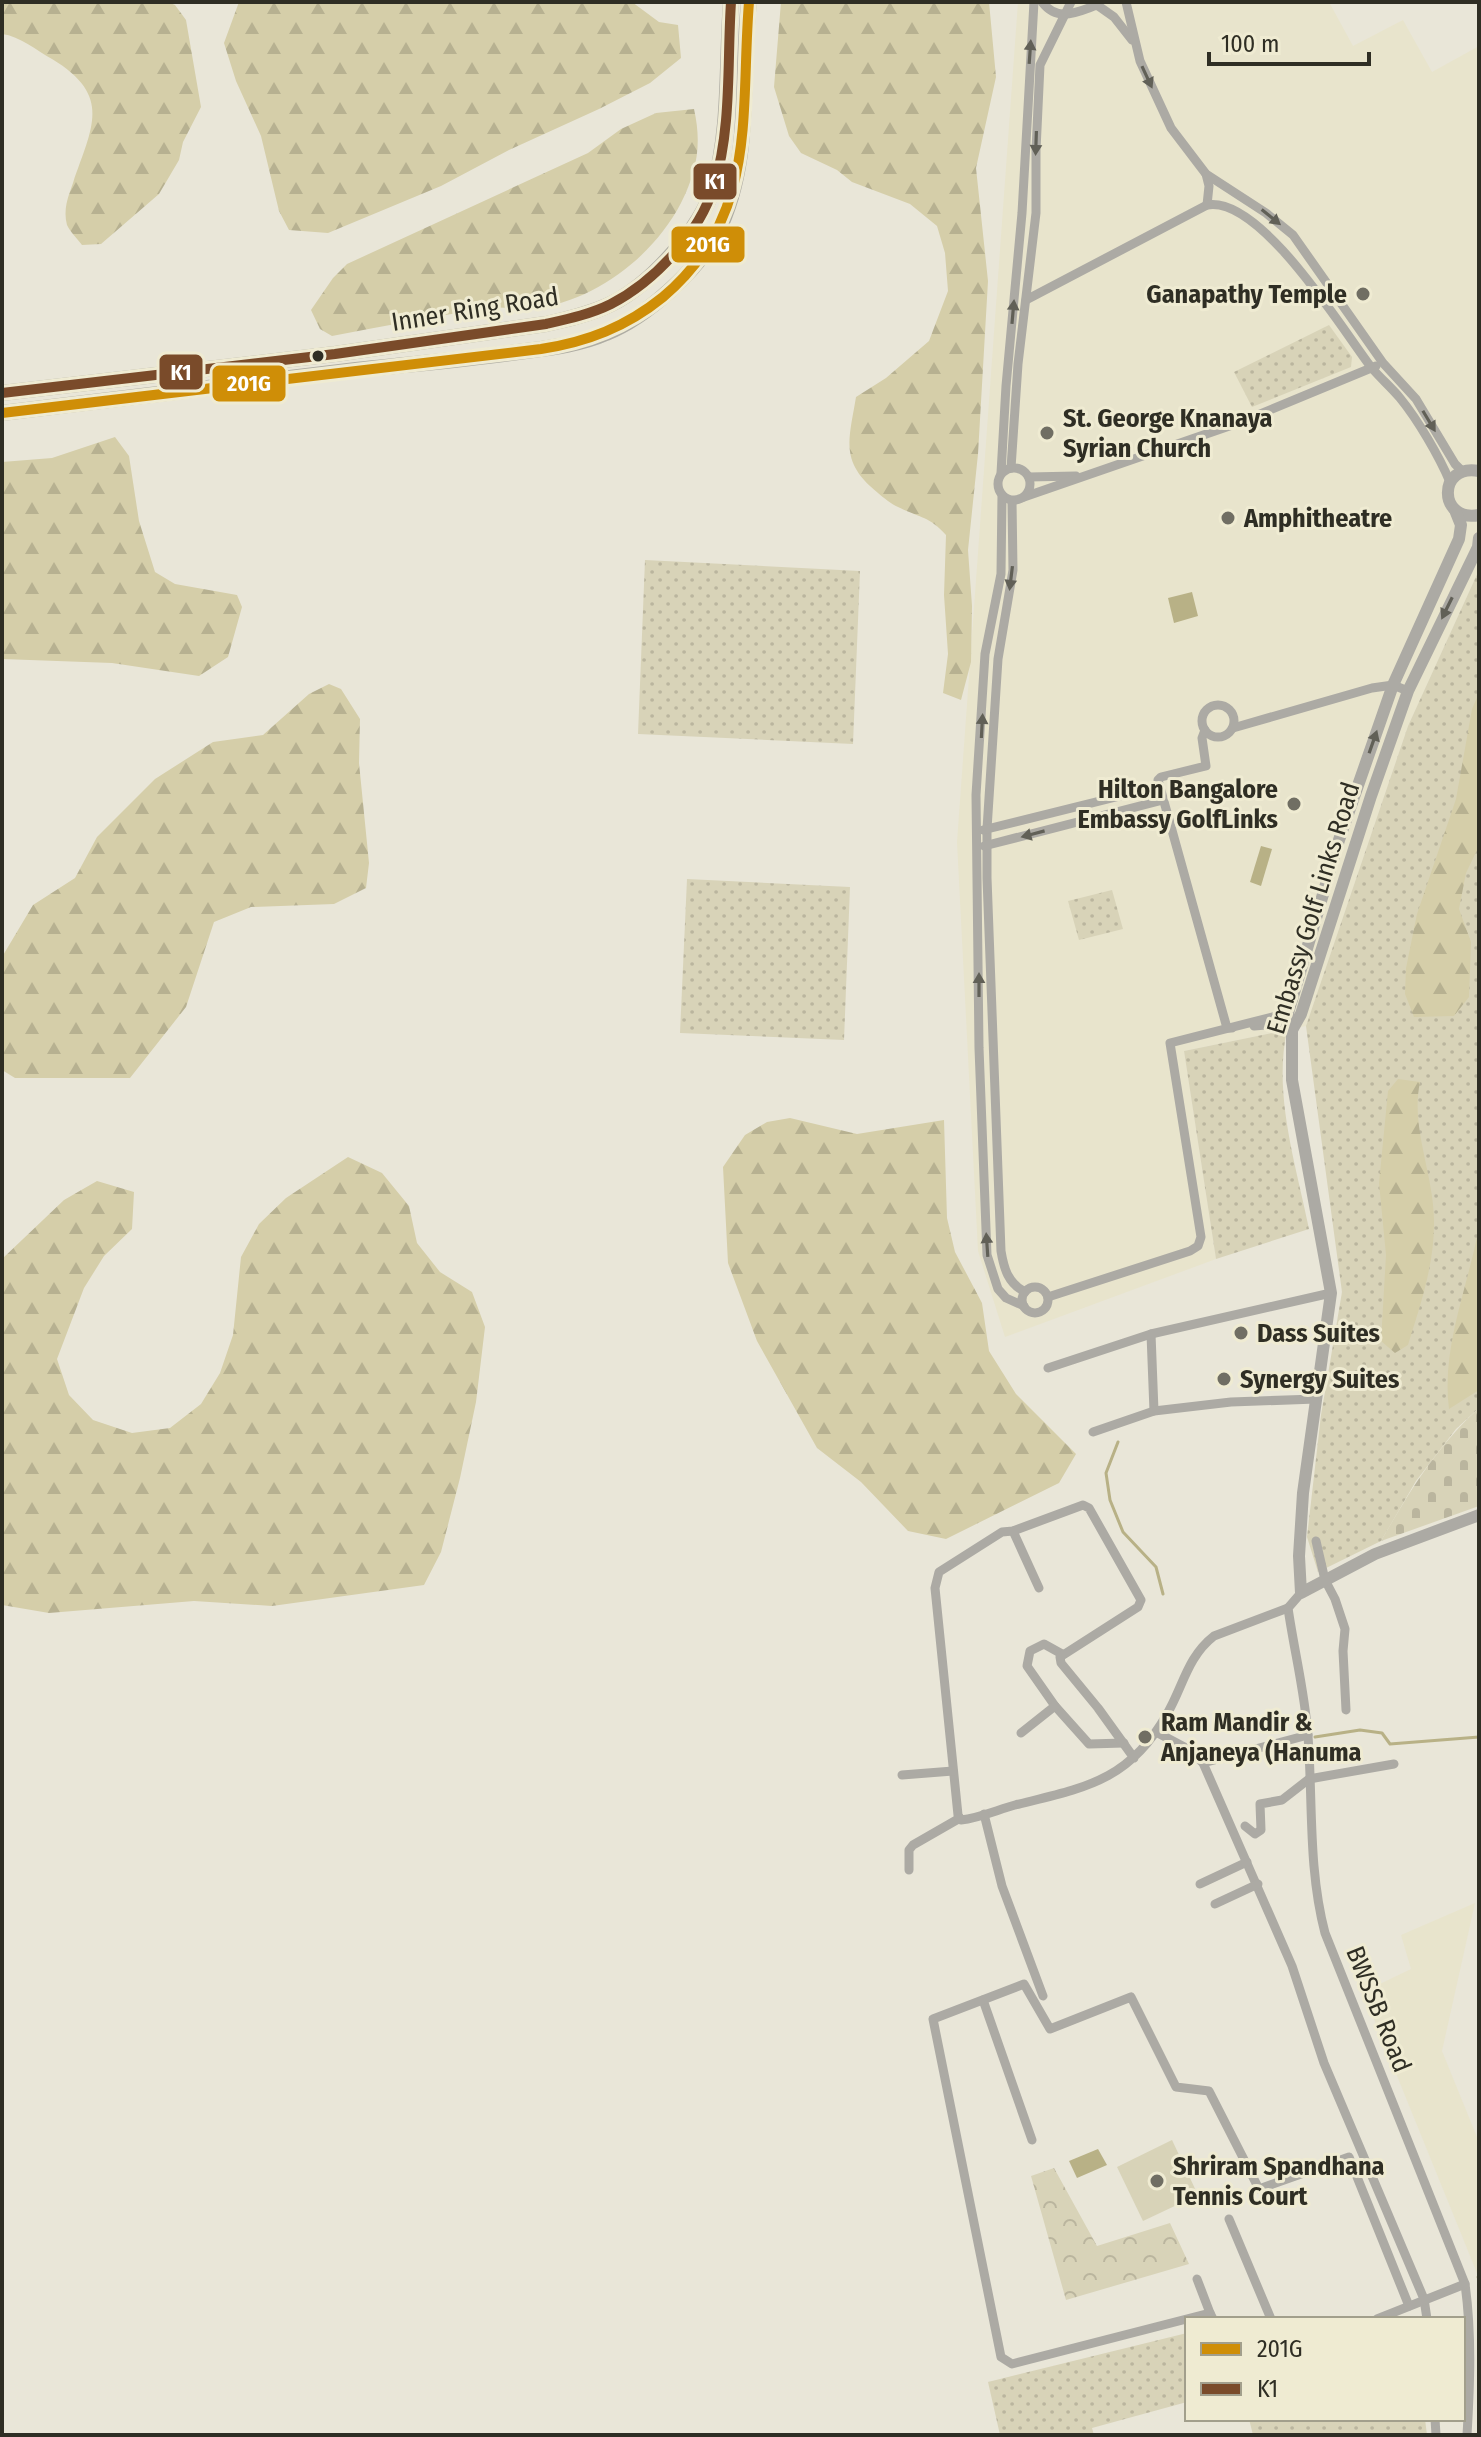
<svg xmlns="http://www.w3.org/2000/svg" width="1481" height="2437" font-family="'Fira Sans Condensed',sans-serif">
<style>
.built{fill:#e8e4cc}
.grass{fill:url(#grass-dots)}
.forest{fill:url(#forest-firs)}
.cemetery{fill:url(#cemetery-stones)}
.park{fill:url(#park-crowns)}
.pitch{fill:#d8d3b8}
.water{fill:#b8b186}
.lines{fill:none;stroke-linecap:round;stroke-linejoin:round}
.stream{stroke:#b8b186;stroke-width:3}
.minor{stroke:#acaaa4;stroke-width:9}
.tertiary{stroke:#acaaa4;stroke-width:12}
.primary{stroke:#aeaca3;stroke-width:16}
.bus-1-casing{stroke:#efebd2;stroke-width:16}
.bus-2-casing{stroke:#efebd2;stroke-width:16}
.bus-1{stroke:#cf8e07;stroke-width:10}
.bus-2{stroke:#7a4b2a;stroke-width:10}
.oneway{fill:#616057}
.poi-dot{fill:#706e63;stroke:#efebd2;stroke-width:3}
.bus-dot{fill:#2f2e24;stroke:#efebd2;stroke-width:3}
.labels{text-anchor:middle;stroke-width:6;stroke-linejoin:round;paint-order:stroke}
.poi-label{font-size:26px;font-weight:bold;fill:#2f2e24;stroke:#efebd2;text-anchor:start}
.street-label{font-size:26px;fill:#2f2e24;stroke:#efebd2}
.line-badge{stroke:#efebd2;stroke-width:3}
.badge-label{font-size:22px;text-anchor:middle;font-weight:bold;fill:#fff}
</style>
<defs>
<pattern id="grass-dots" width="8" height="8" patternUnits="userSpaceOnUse" patternTransform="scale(2)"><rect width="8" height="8" fill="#d8d3b8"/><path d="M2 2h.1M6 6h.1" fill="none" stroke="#bab59e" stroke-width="1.8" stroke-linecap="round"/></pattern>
<pattern id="forest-firs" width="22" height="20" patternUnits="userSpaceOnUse" patternTransform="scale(2)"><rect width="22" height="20" fill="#d5cea9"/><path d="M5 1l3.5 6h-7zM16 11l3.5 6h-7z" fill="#b7b191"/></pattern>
<pattern id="cemetery-stones" width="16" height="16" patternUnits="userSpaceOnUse" patternTransform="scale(2)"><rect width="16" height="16" fill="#d8d3b8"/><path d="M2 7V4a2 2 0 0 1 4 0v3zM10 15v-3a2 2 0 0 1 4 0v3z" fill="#bab59e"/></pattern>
<pattern id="park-crowns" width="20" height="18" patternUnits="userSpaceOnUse" patternTransform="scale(2)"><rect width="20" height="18" fill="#d8d3b8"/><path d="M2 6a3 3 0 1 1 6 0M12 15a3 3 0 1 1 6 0" fill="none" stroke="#bab59e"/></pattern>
</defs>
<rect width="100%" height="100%" fill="#e9e6d8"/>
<g class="built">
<path d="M1018 2H1329L1353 46 1403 20 1432 72 1479 46V570L1408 726 1306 1026 1184 1051 1216 1259 1005 1337 978 1251 957 842Z"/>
<path d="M1475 1903 1442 2051 1479 2142V2272L1477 2273 1363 1992 1411 1969 1401 1935Z"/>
</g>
<g class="grass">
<path d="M1329 325 1352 357 1351 367 1252 407 1234 372Z"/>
<path d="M645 560 860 571 853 744 638 734Z"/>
<path d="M1479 570V1408L1456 1429 1416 1481 1381 1541 1318 1572 1307 1537 1321 1415 1342 1292 1306 1026 1408 726Z"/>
<path d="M687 879 850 887 844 1040 680 1033Z"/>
<path d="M1112 890 1123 929 1079 940 1068 901Z"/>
<path d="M1287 1030C1273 1095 1296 1164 1309 1229L1216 1259 1184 1051Z"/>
<path d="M1187 2333V2402L1092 2428 1094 2435H1000L988 2382Z"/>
<path d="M1249 2419H1425L1427 2435H1253Z"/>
</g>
<g class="forest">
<path d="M2 2H168L175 5 186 20 201 107 183 142 179 160 159 194 101 244 82 245C77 238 70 232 67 225 63 209 68 197 73 183 92 127 113 96 52 59 37 51 20 36 2 34Z"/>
<path d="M239 2H632L659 22 678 25 681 58 650 83 599 109 509 150 441 186 328 233 289 230 279 211 261 136 236 81 224 43Z"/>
<path d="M781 2H989L996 77 976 168 988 281 978 454 968 550 972 606 971 662 961 700 943 693 948 654 944 595 946 535C929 516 920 518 898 507 891 504 884 498 878 493 839 462 849 440 856 397L886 378 929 341 948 291 945 253 937 226 910 204 852 182 837 170 801 153 789 136 774 87Z"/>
<path d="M694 109C702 144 697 171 681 203 653 257 594 302 532 309 518 310 503 306 489 308 437 316 384 326 332 336L320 329 311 310 333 278 347 264 588 153 621 129 656 113Z"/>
<path d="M115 437 129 456 139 521 155 572 175 584 237 595 242 607 228 657 199 676 112 663 2 659V462L52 458Z"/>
<path d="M329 684 341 689 360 719 359 763 369 863 366 888 334 904 251 907 214 922 186 1007 130 1078H15L2 1070V957L33 905 75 878 97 837 155 779 213 742 263 735 309 694Z"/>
<path d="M1479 693V846L1466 873 1459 909 1471 942 1469 997 1454 1016 1414 1017 1405 994 1406 968 1417 914 1456 799 1472 709Z"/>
<path d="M1398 1079 1420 1082C1410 1129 1435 1176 1434 1224 1434 1266 1420 1306 1408 1345L1395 1353 1381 1341 1386 1255 1379 1183 1388 1091Z"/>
<path d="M790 1118 857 1134 944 1120 947 1218 955 1252 982 1303 989 1351 1016 1394 1076 1454 1059 1483 946 1539 908 1531 861 1482 817 1448 757 1341 728 1263 723 1167 745 1135 767 1122Z"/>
<path d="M348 1157 382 1173 409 1206 417 1243 440 1272 472 1292 485 1327 476 1402 460 1478 441 1552 424 1585 272 1606 194 1601 49 1613 2 1605V1259L64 1200 97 1181 134 1192 132 1229 104 1256 84 1288 57 1359 69 1395 93 1420 132 1433 170 1428 201 1404 220 1373 233 1335 241 1257 259 1224 286 1198Z"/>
<path d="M1479 1227V1390L1449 1409C1441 1348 1468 1287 1479 1227Z"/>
</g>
<path class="cemetery" d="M1479 1408V1506L1381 1541C1409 1492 1437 1446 1479 1408Z"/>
<path class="park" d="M1054 2168 1097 2246 1170 2223 1189 2264 1066 2300 1031 2176Z"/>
<path class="pitch" d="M1172 2140 1198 2195 1143 2221 1117 2167Z"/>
<g class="water">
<path d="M1192 592 1198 616 1174 623 1168 598Z"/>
<path d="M1261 846 1272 849 1261 886 1250 882Z"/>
<path d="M1098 2149 1107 2165 1077 2178 1069 2161Z"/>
</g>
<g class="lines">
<g class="stream">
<path d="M1118 1442 1106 1473 1110 1500 1123 1532 1156 1567 1163 1594"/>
<path d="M1315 1737 1360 1730 1382 1733 1390 1744 1479 1737"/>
<path d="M1478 2277H1479"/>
</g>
<g class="minor">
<path d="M1042 2C1058 23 1077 12 1097 5L1114 17 1132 40"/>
<path d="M1126 2 1140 61 1171 128 1206 174 1266 213 1293 235 1383 363 1416 399 1455 464 1462 471"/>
<path d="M1206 174 1209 186 1207 205"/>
<path d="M1026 300 1207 205C1260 195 1342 329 1371 367 1380 378 1391 387 1400 398 1418 420 1439 456 1450 482"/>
<circle cx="1014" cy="484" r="16"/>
<path d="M1011 468 1018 364 1036 213V150L1040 65 1071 2"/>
<path d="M1001 473 1006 386 1022 213 1034 2"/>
<path d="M1029 477 1076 476"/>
<path d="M1002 495 1001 574 985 654 976 795 979 1048 987 1255 998 1289 1006 1298 1024 1306"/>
<path d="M1024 497 1241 422 1376 366"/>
<path d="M1012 501 1013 570 998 659 987 829V878L1001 1251C1004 1269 1008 1283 1025 1292"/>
<circle cx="1218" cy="721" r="16"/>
<path d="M1233 728 1372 688 1393 685 1408 691"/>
<path d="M1205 730 1202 738 1206 766 1161 777 1158 780 1227 1028H1232"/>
<path d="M983 830 1160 786"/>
<path d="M984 846 1163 800"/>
<path d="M1254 1026 1290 1023"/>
<circle cx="1035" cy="1300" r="13"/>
<path d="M1048 1297 1190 1251 1198 1246 1201 1237 1170 1043 1288 1013"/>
<path d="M1151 1334 1154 1411"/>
<path d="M1048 1368 1151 1334 1331 1293"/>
<path d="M1093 1432 1154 1411 1231 1402 1316 1399"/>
<path d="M1013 1531 1039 1588"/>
<path d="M1316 1541 1325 1580 1335 1599 1345 1629 1343 1651 1346 1710"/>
<path d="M1301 1593 1288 1608C1294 1650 1305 1693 1308 1736 1313 1803 1308 1868 1325 1933L1465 2284C1472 2334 1470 2385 1467 2435"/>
<path d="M1062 1654 1044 1644 1030 1651 1027 1666 1055 1706 1089 1744 1124 1743"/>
<path d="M1156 1732 1188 1749 1203 1763 1292 1966 1324 2063 1424 2299 1427 2319"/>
<path d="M1021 1733 1055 1706"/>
<path d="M1134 1758 1098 1708 1061 1663 1060 1657 1138 1607 1141 1600 1089 1508 1083 1505 1013 1531 1002 1532 939 1572 935 1588 958 1815 961 1820C979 1818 997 1810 1015 1805 1083 1788 1129 1782 1167 1714 1183 1687 1187 1657 1214 1636L1288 1608"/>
<path d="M1203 1763 1308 1735"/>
<path d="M902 1775 953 1771"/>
<path d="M984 1814 1002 1886 1043 1996"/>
<path d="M1245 1826 1255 1834 1261 1830 1260 1804 1282 1800 1309 1779 1394 1764"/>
<path d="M909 1870V1850L913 1845 960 1818"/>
<path d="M1200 1884 1247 1862"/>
<path d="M1215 1904 1258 1884"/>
<path d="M983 2000 1032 2140"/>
<path d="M1229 2219 1271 2319"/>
<path d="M1197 2279 1210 2313"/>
<path d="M1213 2319 1210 2313 1012 2364 1001 2357 933 2019 1024 1984 1050 2029 1131 1997 1176 2087 1209 2091 1259 2189 1349 2157 1409 2306"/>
<path d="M1377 2319 1465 2284"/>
<path d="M1435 2419 1436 2435"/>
</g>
<g class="tertiary">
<path d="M1479 471C1437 463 1438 523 1479 515"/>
<path d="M1479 538 1478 547 1408 691 1371 796 1301 1014 1292 1030V1080L1331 1293 1303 1493 1299 1556 1301 1593 1375 1554 1479 1515"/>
<path d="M1292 1030 1288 1013 1339 840 1393 685 1459 539 1461 525 1455 510"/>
</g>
<g class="primary">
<path d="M2 393 335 354 546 324C569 319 590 314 611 304 651 284 701 229 714 186 731 127 726 62 731 2"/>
<path d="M2 413C120 399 238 384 356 370 410 364 464 360 518 352 548 348 579 345 606 333 646 317 697 271 717 233 753 161 740 80 749 2"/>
</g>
<defs>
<path id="bus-1" d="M2 413 541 349C587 342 626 327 663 297 759 216 740 114 749 2"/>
<path id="bus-2" d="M2 393 335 354 546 324C568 319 591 314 611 304 655 281 699 234 714 186 732 127 727 62 731 2"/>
</defs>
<use href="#bus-1" class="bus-1-casing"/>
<use href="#bus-2" class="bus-2-casing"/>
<use href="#bus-1" class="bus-1"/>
<use href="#bus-2" class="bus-2"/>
</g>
<defs><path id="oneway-solid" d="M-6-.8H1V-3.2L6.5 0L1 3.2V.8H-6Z" transform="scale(2)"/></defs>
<g class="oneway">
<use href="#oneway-solid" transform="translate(1030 52) rotate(-86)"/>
<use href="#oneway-solid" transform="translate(1147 77) rotate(65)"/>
<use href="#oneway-solid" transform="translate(1036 143) rotate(92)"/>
<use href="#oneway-solid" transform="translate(1271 217) rotate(39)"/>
<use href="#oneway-solid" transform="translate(1013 312) rotate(-85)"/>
<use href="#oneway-solid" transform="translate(1429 421) rotate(59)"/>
<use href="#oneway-solid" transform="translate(1011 578) rotate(97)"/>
<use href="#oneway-solid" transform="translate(1447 608) rotate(116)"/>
<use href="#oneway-solid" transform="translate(982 726) rotate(-87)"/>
<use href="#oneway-solid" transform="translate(1373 742) rotate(-71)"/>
<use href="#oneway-solid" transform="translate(1033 834) rotate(165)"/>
<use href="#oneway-solid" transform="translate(979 985) rotate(-90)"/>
<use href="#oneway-solid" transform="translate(987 1245) rotate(-94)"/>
</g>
<g class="poi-dot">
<circle cx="1363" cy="294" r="8"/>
<circle cx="1047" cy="433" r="8"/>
<circle cx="1228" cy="518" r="8"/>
<circle cx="1294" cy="804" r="8"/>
<circle cx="1241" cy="1333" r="8"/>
<circle cx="1224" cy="1379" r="8"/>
<circle cx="1145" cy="1737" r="8"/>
<circle cx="1157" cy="2181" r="8"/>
</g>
<circle class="bus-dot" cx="318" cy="356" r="7"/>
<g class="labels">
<g class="poi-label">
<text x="1347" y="303" text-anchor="end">Ganapathy Temple</text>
<text x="1063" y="427">St. George Knanaya<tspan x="1063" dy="30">Syrian Church</tspan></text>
<text x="1244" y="527">Amphitheatre</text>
<text x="1278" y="798" text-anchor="end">Hilton Bangalore<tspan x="1278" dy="30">Embassy GolfLinks</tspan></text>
<text x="1257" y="1342">Dass Suites</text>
<text x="1240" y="1388">Synergy Suites</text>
<text x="1161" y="1731">Ram Mandir &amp;<tspan x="1161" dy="30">Anjaneya (Hanuma</tspan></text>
<text x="1173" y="2175">Shriram Spandhana<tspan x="1173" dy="30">Tennis Court</tspan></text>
</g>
<g class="street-label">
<text transform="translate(475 309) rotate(-9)" y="9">Inner Ring Road</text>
<text transform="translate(1313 908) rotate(-73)" y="9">Embassy Golf Links Road</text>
<text transform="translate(1379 2009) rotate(68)" y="9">BWSSB Road</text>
</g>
</g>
<g class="line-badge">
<rect x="692" y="162" width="46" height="39" rx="8" fill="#7a4b2a"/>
<rect x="670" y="225" width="76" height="39" rx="8" fill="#cf8e07"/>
<rect x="158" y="353" width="46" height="38" rx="8" fill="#7a4b2a"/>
<rect x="211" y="364" width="76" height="39" rx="8" fill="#cf8e07"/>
</g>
<g class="badge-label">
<text x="715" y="189">K1</text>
<text x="708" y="252">201G</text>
<text x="181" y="380">K1</text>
<text x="249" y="391">201G</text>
</g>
<rect width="1481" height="2437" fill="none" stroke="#2f2e24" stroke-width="8"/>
<rect x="1185" y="2317" width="280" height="104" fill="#efebd2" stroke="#a29f8c" stroke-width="2"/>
<rect x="1201" y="2343" width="40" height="12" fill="#cf8e07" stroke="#a29f8c" stroke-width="2"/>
<text x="1257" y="2357" font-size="24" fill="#2f2e24">201G</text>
<rect x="1201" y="2383" width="40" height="12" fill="#7a4b2a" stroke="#a29f8c" stroke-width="2"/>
<text x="1257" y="2397" font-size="24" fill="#2f2e24">K1</text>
<path d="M1209 52v12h160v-12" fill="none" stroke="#2f2e24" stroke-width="4"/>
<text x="1221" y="52" font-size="24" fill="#2f2e24" stroke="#efebd2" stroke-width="6" paint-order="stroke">100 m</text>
</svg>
